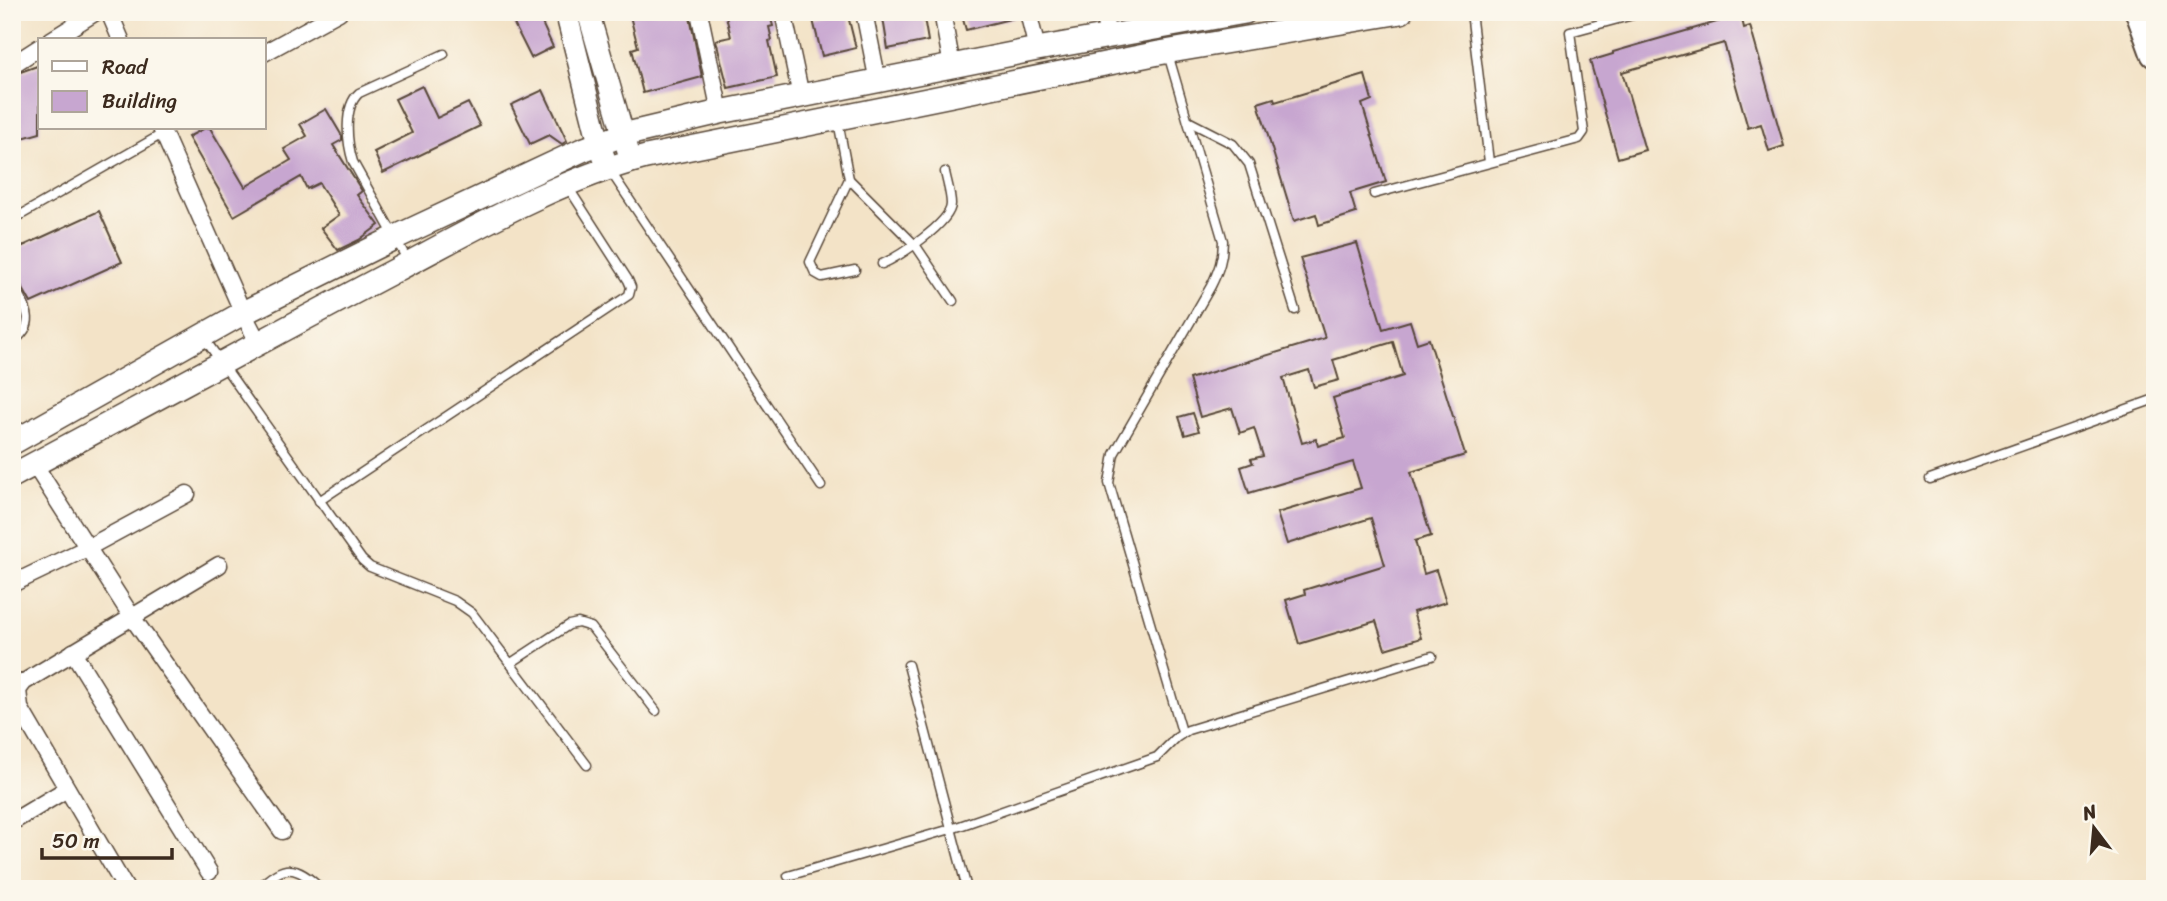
<svg xmlns="http://www.w3.org/2000/svg" width="2167" height="901" font-family="Sriracha,sans-serif">
<style>
.building{fill:#c7a6d0;fill-rule:evenodd}
.lines{fill:none;stroke-linecap:round;stroke-linejoin:round}
.service-casing{stroke:#574637;stroke-width:11}
.minor-casing{stroke:#574637;stroke-width:19}
.tertiary-casing{stroke:#574637;stroke-width:24}
.secondary-casing{stroke:#574637;stroke-width:26}
.trunk-casing{stroke:#574637;stroke-width:32}
.service{stroke:#fff;stroke-width:8}
.minor{stroke:#fff;stroke-width:16}
.tertiary{stroke:#fff;stroke-width:21}
.secondary{stroke:#fff;stroke-width:23}
.trunk{stroke:#fff;stroke-width:28}
</style>
<rect width="100%" height="100%" fill="#fbf7ec"/>
<filter id="ink" filterUnits="userSpaceOnUse"><feTurbulence type="fractalNoise" baseFrequency=".0143" numOctaves="2"/><feDisplacementMap in="SourceGraphic" scale="14" xChannelSelector="R" yChannelSelector="G"/><feConvolveMatrix kernelMatrix="1 2 1 2 8 2 1 2 1" color-interpolation-filters="sRGB"/></filter>
<filter id="wash" filterUnits="userSpaceOnUse"><feTurbulence type="fractalNoise" baseFrequency=".00686" numOctaves="4" result="noise"/><feDisplacementMap in="SourceGraphic" scale="28" xChannelSelector="R" yChannelSelector="G"/><feGaussianBlur stdDeviation="1.57" result="paint"/><feColorMatrix in="noise" values="0 0 0 0 0 0 0 0 0 0 0 0 0 0 0 0 0 1.4 0 .05"/><feComposite in="paint" operator="in"/></filter>
<g filter="url(#wash)">
<rect width="100%" height="100%" fill="#f3e3c7"/>
<g id="blocks">
<g class="building">
<path d="M508 12H537L553 47 531 58Z"/>
<path d="M629 12H689L702 77 643 93 632 49 638 47Z"/>
<path d="M725 12H769L773 26 769 27 772 40 769 41 777 77 728 88 716 40 731 37Z"/>
<path d="M847 12 856 48 822 56 813 20Z"/>
<path d="M882 12H923L928 41 888 49Z"/>
<path d="M961 12H1017L1018 17 966 30Z"/>
<path d="M1741 15 1744 28 1750 26 1784 146 1769 151 1761 124 1748 128 1724 43 1622 72 1645 150 1618 158 1590 61 1613 54V52Z"/>
<path d="M40 65V133L12 141V75Z"/>
<path d="M1365 75 1372 100 1362 104 1386 182 1350 193 1356 213 1319 225 1316 214 1294 221 1258 103 1274 98 1275 102Z"/>
<path d="M422 86 437 118 468 103 480 126 383 173 374 152 412 133 395 99Z"/>
<path d="M543 90 567 141 562 144 549 135 530 144 511 105Z"/>
<path d="M326 109 342 136V140L333 145 362 191 357 195 379 225 359 240 338 250 321 228 339 215 319 183 307 189 301 177 234 216 188 137 205 128H210L245 187 291 160 284 149 307 136 300 124Z"/>
<path d="M99 211 122 262 31 303 12 269V251Z"/>
<path d="M1357 243 1383 329 1410 321 1417 343 1429 339 1465 455 1411 472 1431 536 1415 541 1424 574 1436 570 1446 602 1413 612 1421 638 1385 649 1376 621 1299 644 1286 600 1305 594 1304 590 1385 565 1371 518 1287 544 1277 513 1361 488 1353 462 1249 493 1241 467 1253 463 1251 459 1263 456 1254 428 1240 433 1232 408 1200 417 1189 379 1325 338 1300 258ZM1393 342 1403 376 1333 398 1345 438 1318 446 1316 439 1302 443 1283 378 1309 370 1314 387 1339 380 1333 360Z"/>
<path d="M1193 413 1199 431 1185 435 1179 417Z"/>
</g>
</g>
</g>
<g filter="url(#ink)">
<use href="#blocks" fill-opacity="0" stroke="#574637" stroke-width="2"/>
<g class="lines">
<defs>
<g id="service">
<path d="M1471 12 1489 162"/>
<path d="M1168 54 1223 241C1223 258 1219 270 1211 286L1114 454 1109 483 1182 732"/>
<path d="M838 121 849 179 810 262 815 273 822 277 855 270"/>
<path d="M1188 121 1233 144 1249 164 1295 310"/>
<path d="M611 172 821 486"/>
<path d="M849 179 916 246 953 301"/>
<path d="M1374 194 1579 139 1584 132 1570 32 1644 12"/>
<path d="M12 220 164 133"/>
<path d="M408 261 353 162C347 143 343 107 359 93L444 54"/>
<path d="M882 264C898 257 951 223 951 204 951 194 947 182 945 172"/>
<path d="M12 283C25 307 40 323 12 342"/>
<path d="M204 338 362 560 370 567 455 601 472 613 587 765"/>
<path d="M1930 479 2155 399"/>
<path d="M319 501 629 295 631 287 628 280 568 187"/>
<path d="M511 663 569 625 578 623 591 627 656 711"/>
<path d="M908 665 967 889"/>
<path d="M788 876 951 829 1157 757 1176 738 1188 730 1432 656"/>
<path d="M258 889C283 863 296 864 321 889"/>
</g>
<g id="minor">
<path d="M109 12 121 40"/>
<path d="M699 12 720 112"/>
<path d="M783 12 801 96"/>
<path d="M864 12 878 82"/>
<path d="M942 12 952 66"/>
<path d="M1028 12 1037 49"/>
<path d="M1103 12 1108 36"/>
<path d="M51 40 96 12"/>
<path d="M264 53 339 12"/>
<path d="M12 65 40 47"/>
<path d="M161 128 243 313 258 342"/>
<path d="M34 464 132 617 282 831"/>
<path d="M12 584 87 548 187 494"/>
<path d="M73 652 209 872"/>
<path d="M12 822 67 789"/>
<path d="M126 889 20 708 18 690 24 682 219 565"/>
</g>
<g id="tertiary">
<path d="M566 12 599 143 608 168"/>
<path d="M588 12 631 161"/>
</g>
<g id="secondary">
<path d="M12 443 243 313 394 238 582 150 623 135 720 112 1037 49 1245 12"/>
<path d="M12 476C142 407 270 336 400 268 479 226 559 180 646 157L1159 53 1401 12"/>
</g>
<path id="trunk" d="M2140 12 2155 53"/>
</defs>
<use href="#service" class="service-casing"/>
<use href="#minor" class="minor-casing"/>
<use href="#tertiary" class="tertiary-casing"/>
<use href="#secondary" class="secondary-casing"/>
<use href="#trunk" class="trunk-casing"/>
<use href="#service" class="service"/>
<use href="#minor" class="minor"/>
<use href="#tertiary" class="tertiary"/>
<use href="#secondary" class="secondary"/>
<use href="#trunk" class="trunk"/>
</g>
</g>
<rect width="2167" height="901" fill="none" stroke="#fbf7ec" stroke-width="42"/>
<rect x="38" y="38" width="228" height="91" fill="#fbf7ec" stroke="#aea59a" stroke-width="2"/>
<rect x="52" y="61" width="35" height="10" fill="#ffffff" stroke="#aea59a" stroke-width="2"/>
<text x="102" y="74" font-size="21" fill="#3b2a1e">Road</text>
<rect x="52" y="91" width="35" height="21" fill="#c7a6d0" stroke="#aea59a" stroke-width="2"/>
<text x="102" y="108" font-size="21" fill="#3b2a1e">Building</text>
<g transform="translate(2094 828) rotate(344)" stroke="#fbf7ec" stroke-width="5" paint-order="stroke">
<path d="M0-5L12 26L0 18L-12 26Z" fill="#3b2a1e"/>
<text y="-10" font-size="19" font-weight="bold" text-anchor="middle" fill="#3b2a1e">N</text>
</g>
<path d="M42 848v10h130v-10" fill="none" stroke="#3b2a1e" stroke-width="3.5"/>
<text x="52" y="848" font-size="21" fill="#3b2a1e" stroke="#fbf7ec" stroke-width="5" paint-order="stroke">50 m</text>
</svg>
